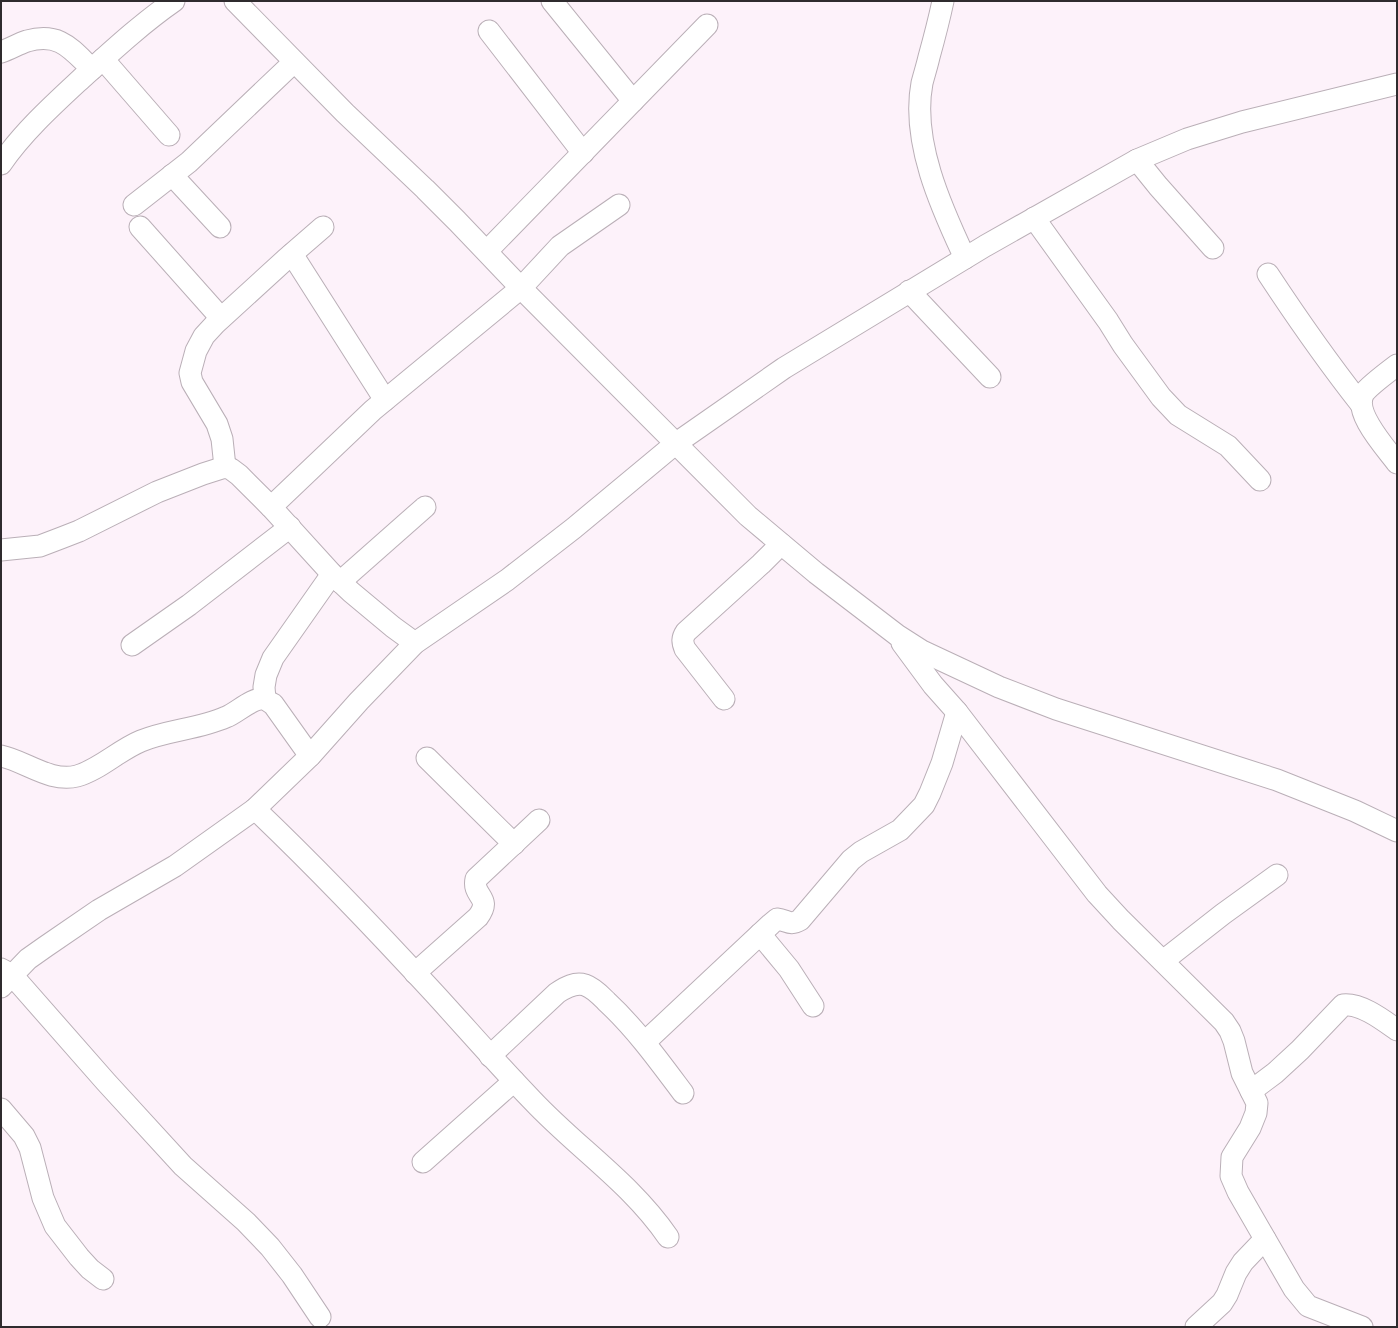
<svg xmlns="http://www.w3.org/2000/svg" width="1398" height="1328" font-family="Quicksand,sans-serif">
<style>
.lines{fill:none;stroke-linecap:round;stroke-linejoin:round}
.minor-casing{stroke:#baafb7;stroke-width:23}
.minor{stroke:#fff;stroke-width:21}
</style>
<rect width="100%" height="100%" fill="#fdf2fa"/>
<g class="lines">
<defs>
<g id="minor">
<path d="M235 1 345 113 425 189 457 221 521 288 748 516 816 573 897 635 922 651 999 687 1056 709 1277 780 1355 811 1397 831"/>
<path d="M552 1 633 101"/>
<path d="M943 1C939 20 934 39 929 57 927 66 924 75 922 83 911 141 941 207 965 258"/>
<path d="M489 31 583 153"/>
<path d="M1 52C10 49 18 44 27 41 60 32 71 49 92 69"/>
<path d="M103 59 169 135"/>
<path d="M1137 160 1158 186 1213 248"/>
<path d="M1 164C23 132 54 104 82 78 112 51 141 24 174 1"/>
<path d="M172 175 220 227"/>
<path d="M134 205 189 162 294 62"/>
<path d="M1034 218 1108 321 1123 345 1161 397 1178 415 1228 446 1260 480"/>
<path d="M140 227 221 318"/>
<path d="M487 251 707 25"/>
<path d="M292 254 385 400"/>
<path d="M1268 274C1297 318 1327 361 1360 403"/>
<path d="M909 291 990 377"/>
<path d="M1397 365C1389 371 1369 386 1364 393 1352 412 1386 448 1397 463"/>
<path d="M225 467 222 439 217 424 192 382 190 373 196 351 204 336 216 323 285 260 323 227"/>
<path d="M271 507 373 410 521 288 560 246 619 205"/>
<path d="M1 550 40 546 61 538 79 531 157 492 203 474 225 467 231 469 239 475 271 507 332 574 351 592 393 627 415 643"/>
<path d="M340 582 425 507"/>
<path d="M902 643 933 685 957 712 1097 894 1121 920 1224 1022 1230 1031 1234 1041 1242 1073 1257 1103 1256 1113 1250 1128 1232 1157 1231 1176 1238 1192 1294 1289 1308 1306 1362 1327"/>
<path d="M132 645 189 605 290 527"/>
<path d="M265 699 264 687 266 675 273 658 332 574"/>
<path d="M724 699 685 649C682 642 682 638 686 632L761 564 781 544"/>
<path d="M1 756C25 761 51 783 77 776 99 770 119 750 141 741 168 730 199 729 226 717 237 713 252 697 265 699 267 700 270 703 273 704L310 756"/>
<path d="M427 758 514 844"/>
<path d="M255 809C317 868 376 930 434 993 467 1029 498 1065 532 1100 577 1148 630 1182 668 1237"/>
<path d="M760 934 789 969 813 1006"/>
<path d="M1163 961 1223 914 1277 875"/>
<path d="M1 969 12 975 106 1082 183 1166 246 1222 270 1247 292 1275 320 1317"/>
<path d="M415 973 478 917C493 897 472 897 476 879L539 820"/>
<path d="M1 987 28 959 45 947 99 910 175 866 255 809 310 756 359 701 415 643 507 580 574 528 675 444 784 368 985 246 1137 160 1187 139 1242 122 1397 84"/>
<path d="M645 1042 771 924 777 919C787 920 790 926 800 920L851 860 861 852 900 830 924 805 930 793 942 763 957 712"/>
<path d="M490 1056 557 993C566 987 575 982 585 985 594 988 601 996 607 1002 636 1029 659 1061 683 1093"/>
<path d="M1251 1091 1275 1073 1300 1050 1343 1005C1361 1003 1383 1020 1397 1030"/>
<path d="M1 1109 24 1136 30 1148 43 1198 55 1226 79 1257 90 1269 103 1279"/>
<path d="M423 1162 514 1081"/>
<path d="M1196 1327 1222 1303 1227 1295 1236 1273 1243 1262 1265 1239"/>
</g>
</defs>
<use href="#minor" class="minor-casing"/>
<use href="#minor" class="minor"/>
</g>
<rect width="1398" height="1328" fill="none" stroke="#2f2b2e" stroke-width="4"/>
</svg>
